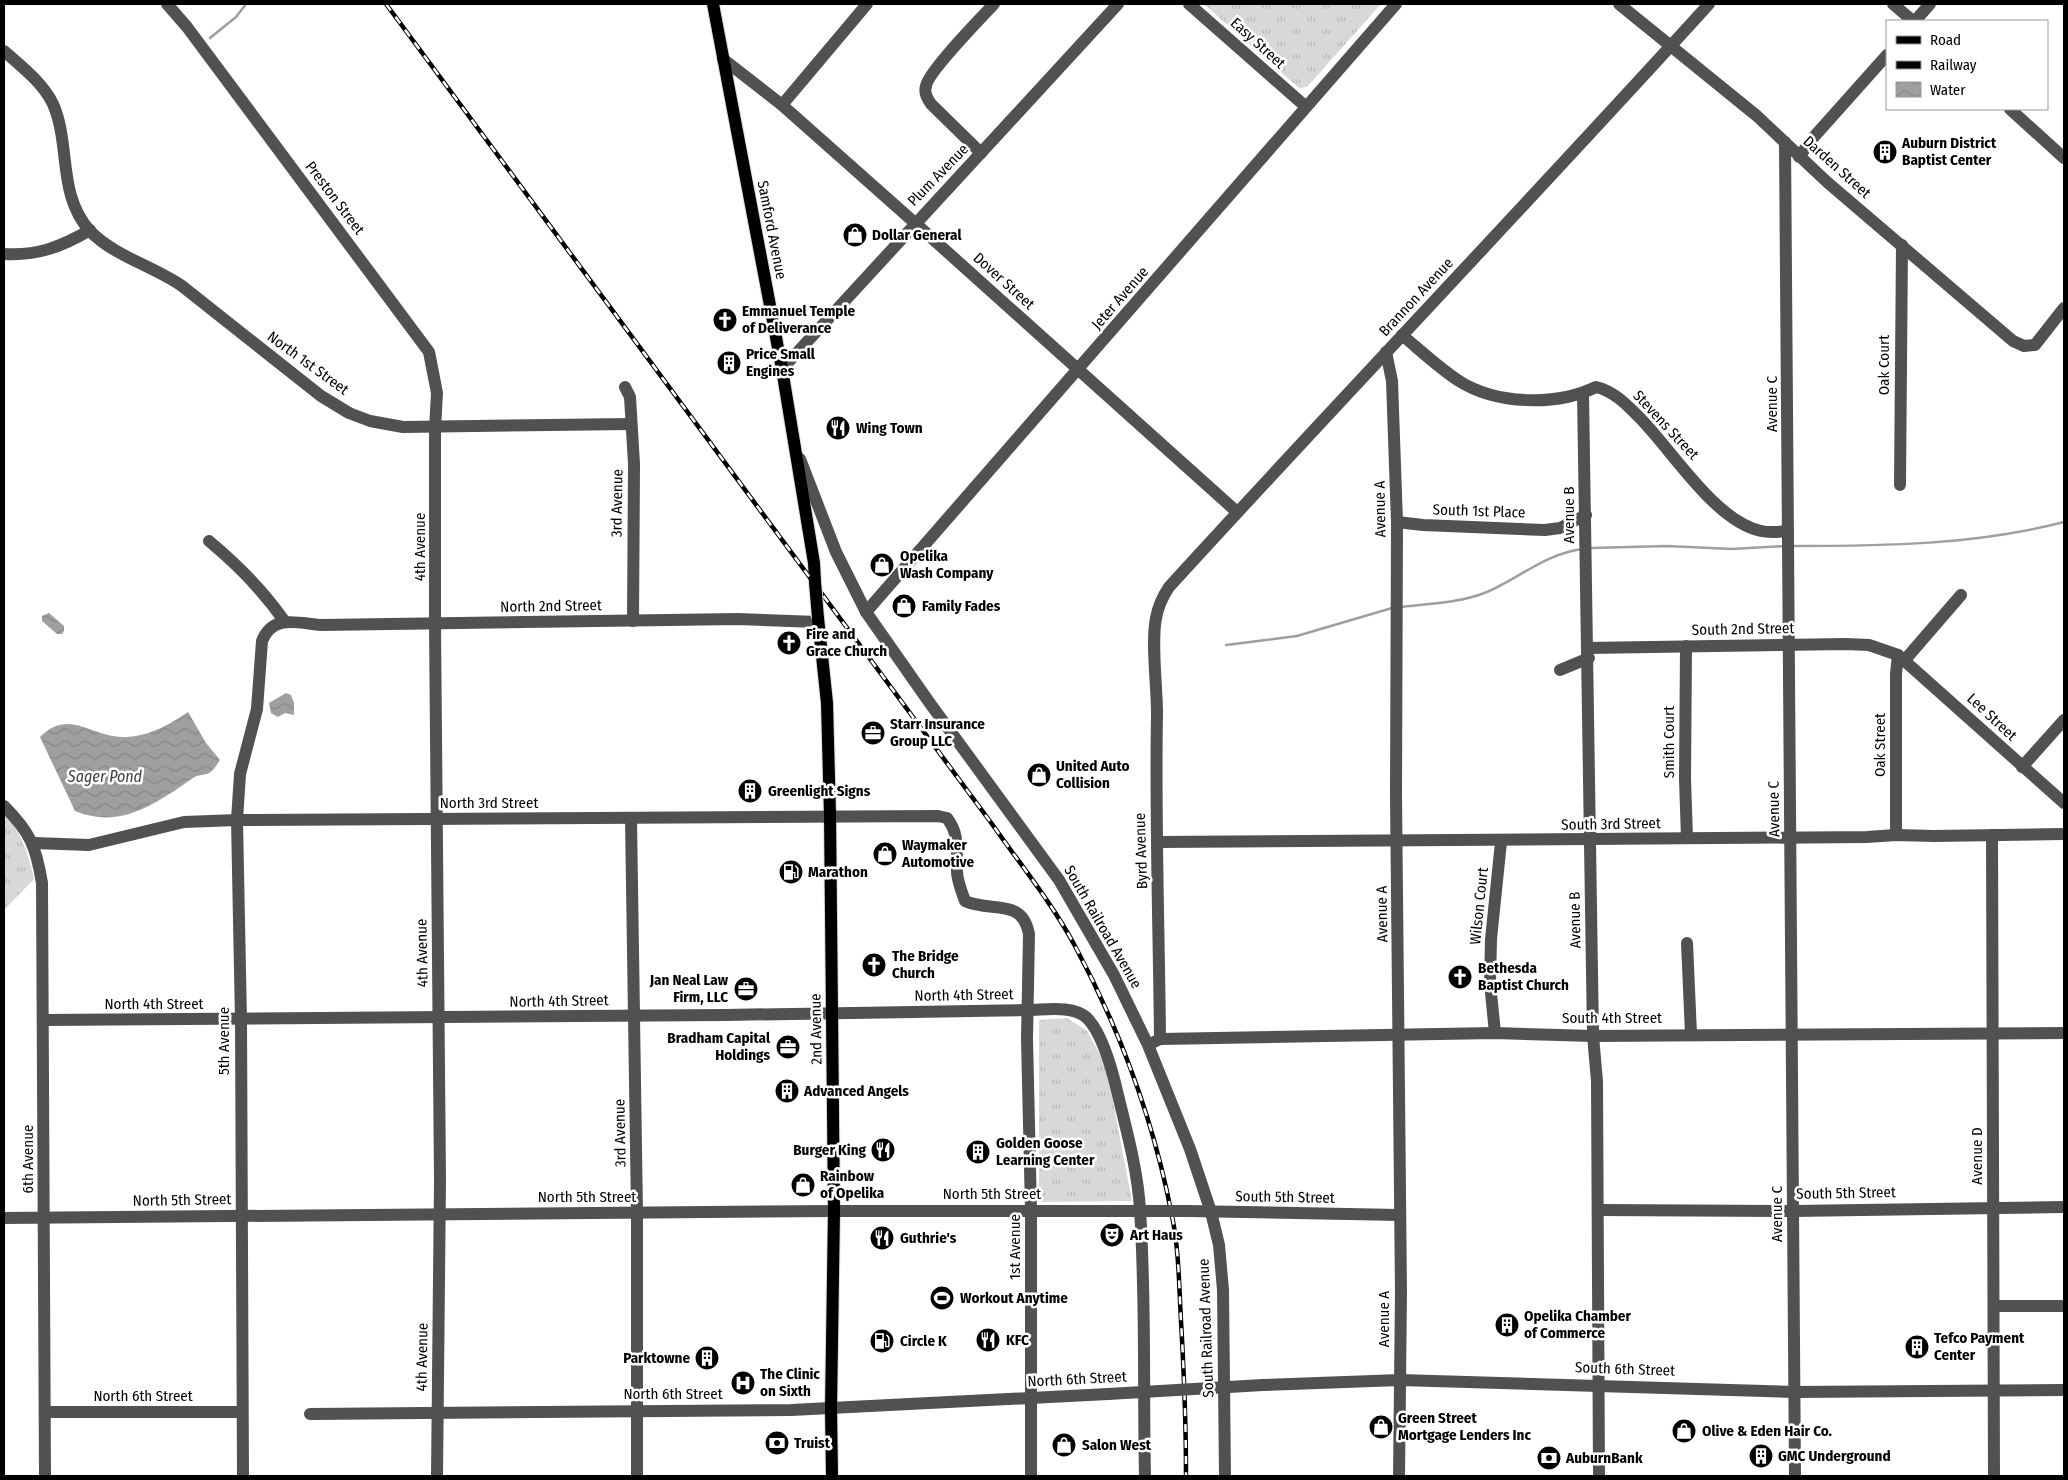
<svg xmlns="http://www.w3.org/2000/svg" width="2068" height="1480" font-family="'Fira Sans Condensed',sans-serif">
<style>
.grass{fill:url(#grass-tufts)}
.water{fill:url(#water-waves)}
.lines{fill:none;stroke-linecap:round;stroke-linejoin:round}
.stream{stroke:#9f9f9f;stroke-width:2.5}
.major-casing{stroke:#dbdbdb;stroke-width:14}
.minor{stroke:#515151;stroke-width:12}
.major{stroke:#000;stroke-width:12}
.rail-casing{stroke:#000;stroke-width:4.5}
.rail{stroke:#fff;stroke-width:2.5;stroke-dasharray:8;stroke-linecap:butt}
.major-bridge-casing{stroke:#dbdbdb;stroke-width:14;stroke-linecap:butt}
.minor-bridge{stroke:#515151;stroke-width:12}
.major-bridge{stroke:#000;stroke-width:12}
.labels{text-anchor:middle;stroke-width:5;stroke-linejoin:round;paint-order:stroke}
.street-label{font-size:15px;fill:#000;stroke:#fff}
.poi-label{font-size:15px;font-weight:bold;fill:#000;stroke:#fff;text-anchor:start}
.water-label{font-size:16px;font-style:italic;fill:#404040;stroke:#fff}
</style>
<defs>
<pattern id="grass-tufts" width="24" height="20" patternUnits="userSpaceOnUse" patternTransform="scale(1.25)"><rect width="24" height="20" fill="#d8d8d8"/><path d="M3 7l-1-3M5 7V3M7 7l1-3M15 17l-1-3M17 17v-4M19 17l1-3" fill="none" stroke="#b8b8b8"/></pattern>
<pattern id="water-waves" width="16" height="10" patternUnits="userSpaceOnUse" patternTransform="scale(1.25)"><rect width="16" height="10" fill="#9f9f9f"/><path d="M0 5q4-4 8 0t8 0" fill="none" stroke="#878787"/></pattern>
</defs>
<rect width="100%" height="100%" fill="#fff"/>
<g class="grass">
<path d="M1204 4H1381L1307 87 1299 88Z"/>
<path d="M4 813C22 833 28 854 34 879L4 910Z"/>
<path d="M1067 1018 1087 1031 1106 1065 1132 1201 1039 1202V1020Z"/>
</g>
<g class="water">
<path d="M49 613 64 626V631L62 634H57L42 621V616Z"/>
<path d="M286 693 291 695 294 703V715L285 713 278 717 271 713 269 703Z"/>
<path d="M188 712 206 743 220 760C217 764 213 772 207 774 202 775 197 775 193 778 157 803 120 830 75 811L40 737C69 709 88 735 120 737 145 738 168 726 188 712Z"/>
</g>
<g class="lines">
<g class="stream">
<path d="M210 38 236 17 246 4"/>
<path d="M1793 546C1884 546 1975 545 2064 522"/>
<path d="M1591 548 1667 546 1732 549 1785 546"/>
<path d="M1400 607C1429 604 1460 603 1487 592 1519 578 1547 553 1583 549"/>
<path d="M1226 645 1297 636 1392 608"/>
</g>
<defs>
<g id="major">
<path d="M713 4 782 369 814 563 815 582"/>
<path d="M818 618 827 703 830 815 834 1211 831 1409 832 1476"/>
</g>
</defs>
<use href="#major" class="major-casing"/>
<g class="minor">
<path d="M167 4 187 27 429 352 437 393 435 429V625L440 1180 437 1476"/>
<path d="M1189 4 1305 106"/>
<path d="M1619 4 1757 116 1827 182 2013 341 2024 346 2035 345 2064 308"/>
<path d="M1893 4 1913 21"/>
<path d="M1915 21 1930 4"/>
<path d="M4 51C21 66 43 83 53 104 71 145 57 195 90 231 114 256 153 266 182 286L321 396 349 413 370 421 403 427 631 424"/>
<path d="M723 59 782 105 915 223 1237 512"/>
<path d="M782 105 867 4"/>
<path d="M2010 109 2064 158"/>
<path d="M1785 142 1795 1476"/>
<path d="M981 153 931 104C927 98 924 93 926 86 928 72 981 18 994 4"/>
<path d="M1799 157 1812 139 1887 55"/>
<path d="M4 254C37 256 61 247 90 230"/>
<path d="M1402 335C1421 351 1439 368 1459 381 1497 405 1557 406 1596 387 1613 391 1625 403 1637 415 1671 448 1714 521 1761 531 1770 533 1779 532 1788 531"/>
<path d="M1386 352 1392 381 1397 522 1396 795 1401 1292 1399 1476"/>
<path d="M782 369 1118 4"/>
<path d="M625 387 630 397 634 464 633 621"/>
<path d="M1583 393 1593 1036 1597 1081 1599 1476"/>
<path d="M800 459 836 552 866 612 929 702 1059 880 1114 975 1148 1045 1190 1149 1211 1212 1219 1245 1223 1290 1225 1476"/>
<path d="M1900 485 1902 245"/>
<path d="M1397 522 1423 525 1545 530 1560 528 1586 515"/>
<path d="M209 541C239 566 263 590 285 622"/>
<path d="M866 612 1396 4"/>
<path d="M1686 646 1685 779 1687 838"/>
<path d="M1587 648 1846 644 1869 645 1898 655 2064 803"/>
<path d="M1904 661 1961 595"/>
<path d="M1560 670 1589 658"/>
<path d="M2022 767 2064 720"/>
<path d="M4 806C30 832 36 846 42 883L45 1476"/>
<path d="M631 819 637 1213V1476"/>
<path d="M1896 835V674L1898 655"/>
<path d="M1992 835 1994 1476"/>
<path d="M1158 842 1867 837 1896 835 1934 836 2064 834"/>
<path d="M34 843 89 845 184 822 237 820 938 816 947 818C960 835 956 850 957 871 957 880 962 893 965 901 991 913 1022 897 1029 934L1027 1039 1031 1210V1476"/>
<path d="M1687 943 1691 1034"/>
<path d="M43 1020 725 1015 1028 1010C1045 1010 1073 1005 1087 1018 1103 1034 1113 1073 1118 1095 1127 1132 1138 1172 1140 1210 1146 1299 1143 1388 1145 1476"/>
<path d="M1495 1033 1490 983 1491 939 1501 842"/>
<path d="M1160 1039C1159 930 1155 821 1157 713 1157 685 1151 643 1156 618 1158 607 1163 596 1169 587 1348 391 1531 200 1709 4"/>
<path d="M1154 1042 1160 1039 1495 1033 1593 1036 2064 1033"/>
<path d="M1598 1210 1793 1211 2064 1207"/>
<path d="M1187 1211 1399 1215"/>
<path d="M4 1218 834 1211H1170"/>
<path d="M1994 1306H2064"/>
<path d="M1263 1385 1400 1380 1794 1392 2064 1390"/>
<path d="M45 1412H242"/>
<path d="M310 1414 791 1410 1108 1394"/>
<path d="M243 1476 241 1020 237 820 240 774 257 709 262 641C273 614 297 623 321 625L738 619 818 622"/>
</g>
<use href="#major" class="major"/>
<defs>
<path id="rail" d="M386 4 992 824C1020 864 1052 903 1075 946 1120 1030 1154 1122 1172 1216 1179 1250 1179 1286 1181 1321 1184 1373 1186 1424 1186 1476"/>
</defs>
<use href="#rail" class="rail-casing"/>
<use href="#rail" class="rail"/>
<defs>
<path id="major-bridge" d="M815 582 818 618"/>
</defs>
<use href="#major-bridge" class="major-bridge-casing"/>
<g class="minor-bridge">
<path d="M1170 1211H1187"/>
<path d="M1108 1394 1263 1385"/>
</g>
<use href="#major-bridge" class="major-bridge"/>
</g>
<defs>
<symbol id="building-disc" viewBox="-11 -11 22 22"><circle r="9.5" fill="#000" stroke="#fff"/><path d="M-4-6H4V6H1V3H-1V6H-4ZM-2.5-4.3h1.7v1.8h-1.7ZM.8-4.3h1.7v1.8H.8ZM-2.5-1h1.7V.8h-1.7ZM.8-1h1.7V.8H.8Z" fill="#fff"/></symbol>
<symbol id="shop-disc" viewBox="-11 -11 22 22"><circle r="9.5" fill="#000" stroke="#fff"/><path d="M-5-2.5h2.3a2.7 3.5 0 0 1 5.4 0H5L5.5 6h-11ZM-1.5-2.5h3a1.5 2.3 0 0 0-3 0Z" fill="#fff"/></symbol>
<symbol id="church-disc" viewBox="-11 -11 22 22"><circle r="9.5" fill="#000" stroke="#fff"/><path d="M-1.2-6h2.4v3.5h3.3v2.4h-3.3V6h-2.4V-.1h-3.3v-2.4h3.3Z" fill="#fff"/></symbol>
<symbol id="restaurant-disc" viewBox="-11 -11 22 22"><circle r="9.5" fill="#000" stroke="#fff"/><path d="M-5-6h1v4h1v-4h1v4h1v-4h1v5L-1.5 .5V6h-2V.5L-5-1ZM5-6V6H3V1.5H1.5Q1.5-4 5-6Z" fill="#fff"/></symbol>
<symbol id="office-disc" viewBox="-11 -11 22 22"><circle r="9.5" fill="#000" stroke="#fff"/><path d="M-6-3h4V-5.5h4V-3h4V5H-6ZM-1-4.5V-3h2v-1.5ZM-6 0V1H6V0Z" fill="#fff"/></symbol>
<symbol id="fuel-disc" viewBox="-11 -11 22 22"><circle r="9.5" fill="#000" stroke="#fff"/><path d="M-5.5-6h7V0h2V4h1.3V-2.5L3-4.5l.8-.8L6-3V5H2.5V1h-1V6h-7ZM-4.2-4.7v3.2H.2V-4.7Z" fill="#fff"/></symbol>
<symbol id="theatre-disc" viewBox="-11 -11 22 22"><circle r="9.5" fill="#000" stroke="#fff"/><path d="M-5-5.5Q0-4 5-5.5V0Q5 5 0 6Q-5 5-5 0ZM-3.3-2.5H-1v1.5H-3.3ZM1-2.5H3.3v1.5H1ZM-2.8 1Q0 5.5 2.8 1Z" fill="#fff"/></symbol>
<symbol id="stadium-disc" viewBox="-11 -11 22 22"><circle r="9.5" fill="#000" stroke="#fff"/><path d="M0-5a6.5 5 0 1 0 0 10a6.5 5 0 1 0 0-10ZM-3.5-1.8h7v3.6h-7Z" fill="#fff"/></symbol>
<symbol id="hospital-disc" viewBox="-11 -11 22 22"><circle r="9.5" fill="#000" stroke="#fff"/><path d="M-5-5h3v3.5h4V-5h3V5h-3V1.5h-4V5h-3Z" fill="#fff"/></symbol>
<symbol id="bank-disc" viewBox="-11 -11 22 22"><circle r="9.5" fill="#000" stroke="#fff"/><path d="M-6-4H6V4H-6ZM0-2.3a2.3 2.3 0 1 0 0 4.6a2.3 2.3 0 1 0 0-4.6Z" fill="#fff"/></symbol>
</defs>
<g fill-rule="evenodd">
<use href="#building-disc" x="1871" y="138" width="28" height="28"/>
<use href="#shop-disc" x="841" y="221" width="28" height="28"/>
<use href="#church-disc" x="711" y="306" width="28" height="28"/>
<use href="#building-disc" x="715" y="349" width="28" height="28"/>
<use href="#restaurant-disc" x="824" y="414" width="28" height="28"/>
<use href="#shop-disc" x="868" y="551" width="28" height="28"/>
<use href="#shop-disc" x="890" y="592" width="28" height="28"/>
<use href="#church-disc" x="775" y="629" width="28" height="28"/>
<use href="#office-disc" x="859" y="719" width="28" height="28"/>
<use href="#shop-disc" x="1025" y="761" width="28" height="28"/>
<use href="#building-disc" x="736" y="777" width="28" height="28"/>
<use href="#shop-disc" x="871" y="840" width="28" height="28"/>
<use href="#fuel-disc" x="777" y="858" width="28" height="28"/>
<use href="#church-disc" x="860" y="951" width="28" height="28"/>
<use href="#church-disc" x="1446" y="963" width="28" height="28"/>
<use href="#office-disc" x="732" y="975" width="28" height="28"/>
<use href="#office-disc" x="774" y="1033" width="28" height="28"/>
<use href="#building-disc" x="773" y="1077" width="28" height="28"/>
<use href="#restaurant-disc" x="869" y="1136" width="28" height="28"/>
<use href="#building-disc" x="964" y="1138" width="28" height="28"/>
<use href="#shop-disc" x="789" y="1171" width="28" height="28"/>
<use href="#theatre-disc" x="1098" y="1221" width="28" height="28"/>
<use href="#restaurant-disc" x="868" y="1224" width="28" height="28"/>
<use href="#stadium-disc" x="928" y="1284" width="28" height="28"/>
<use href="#building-disc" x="1493" y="1311" width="28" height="28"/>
<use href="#restaurant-disc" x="974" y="1326" width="28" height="28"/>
<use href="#fuel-disc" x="868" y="1327" width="28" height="28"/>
<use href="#building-disc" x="1903" y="1333" width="28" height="28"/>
<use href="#building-disc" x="693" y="1344" width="28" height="28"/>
<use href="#hospital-disc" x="729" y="1369" width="28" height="28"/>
<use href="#shop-disc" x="1367" y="1413" width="28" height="28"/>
<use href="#shop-disc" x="1670" y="1417" width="28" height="28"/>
<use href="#bank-disc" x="763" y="1429" width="28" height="28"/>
<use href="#shop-disc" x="1050" y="1431" width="28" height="28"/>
<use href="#building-disc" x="1747" y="1442" width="28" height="28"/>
<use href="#bank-disc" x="1535" y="1444" width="28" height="28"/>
</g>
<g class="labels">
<g class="street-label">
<text transform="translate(1258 43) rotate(42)" y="5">Easy Street</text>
<text transform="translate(1837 167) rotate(42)" y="5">Darden Street</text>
<text transform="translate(938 175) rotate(-46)" y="5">Plum Avenue</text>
<text transform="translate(335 198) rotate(53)" y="5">Preston Street</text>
<text transform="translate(772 230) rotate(79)" y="5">Samford Avenue</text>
<text transform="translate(1004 281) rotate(42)" y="5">Dover Street</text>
<text transform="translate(1416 297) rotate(-47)" y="5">Brannon Avenue</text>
<text transform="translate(1120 298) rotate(-49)" y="5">Jeter Avenue</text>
<text transform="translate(308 363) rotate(36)" y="5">North 1st Street</text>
<text transform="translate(1884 365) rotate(-90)" y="5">Oak Court</text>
<text transform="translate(1772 404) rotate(-90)" y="5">Avenue C</text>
<text transform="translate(1666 425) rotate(47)" y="5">Stevens Street</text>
<text transform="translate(617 503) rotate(-89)" y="5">3rd Avenue</text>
<text transform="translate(1380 509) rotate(-91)" y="5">Avenue A</text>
<text transform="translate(1479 511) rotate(2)" y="5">South 1st Place</text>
<text transform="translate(1569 515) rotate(-90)" y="5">Avenue B</text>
<text transform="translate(420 547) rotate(-90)" y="5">4th Avenue</text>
<text transform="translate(551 606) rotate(-1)" y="5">North 2nd Street</text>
<text transform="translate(1743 629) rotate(-1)" y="5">South 2nd Street</text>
<text transform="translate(1992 717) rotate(43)" y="5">Lee Street</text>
<text transform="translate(1669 742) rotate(-90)" y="5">Smith Court</text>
<text transform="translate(1880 745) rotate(-90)" y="5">Oak Street</text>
<text x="489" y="808">North 3rd Street</text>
<text transform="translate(1774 809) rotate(-91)" y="5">Avenue C</text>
<text transform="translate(1611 824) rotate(-1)" y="5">South 3rd Street</text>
<text transform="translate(1141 851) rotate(-92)" y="5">Byrd Avenue</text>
<text transform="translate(1479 906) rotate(-84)" y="5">Wilson Court</text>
<text transform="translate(1382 914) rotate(-91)" y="5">Avenue A</text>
<text transform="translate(1575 920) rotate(-91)" y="5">Avenue B</text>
<text transform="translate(1103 927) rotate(60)" y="5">South Railroad Avenue</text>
<text transform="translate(422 953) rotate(-91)" y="5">4th Avenue</text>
<text transform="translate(964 995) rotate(-1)" y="5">North 4th Street</text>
<text transform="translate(559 1001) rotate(-1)" y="5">North 4th Street</text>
<text x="154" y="1009">North 4th Street</text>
<text x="1612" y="1023">South 4th Street</text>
<text transform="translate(816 1029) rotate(-91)" y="5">2nd Avenue</text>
<text transform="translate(224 1041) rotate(-90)" y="5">5th Avenue</text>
<text transform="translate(620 1133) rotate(-91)" y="5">3rd Avenue</text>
<text transform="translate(1977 1156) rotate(-90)" y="5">Avenue D</text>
<text transform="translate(28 1159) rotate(-90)" y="5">6th Avenue</text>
<text transform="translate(1846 1193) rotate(-1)" y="5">South 5th Street</text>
<text x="992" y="1199">North 5th Street</text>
<text x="587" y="1202">North 5th Street</text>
<text transform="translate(1285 1197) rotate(1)" y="5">South 5th Street</text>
<text transform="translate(182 1200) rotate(-1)" y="5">North 5th Street</text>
<text transform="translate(1777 1214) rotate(-90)" y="5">Avenue C</text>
<text transform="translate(1015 1247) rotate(-90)" y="5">1st Avenue</text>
<text transform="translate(1384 1319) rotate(-90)" y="5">Avenue A</text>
<text transform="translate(1206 1328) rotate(-92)" y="5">South Railroad Avenue</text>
<text transform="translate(422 1357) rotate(-89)" y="5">4th Avenue</text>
<text transform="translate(1625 1369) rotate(2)" y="5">South 6th Street</text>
<text transform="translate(1077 1379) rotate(-3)" y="5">North 6th Street</text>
<text x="673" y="1399">North 6th Street</text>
<text x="143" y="1401">North 6th Street</text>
</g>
<g class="poi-label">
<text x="1902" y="148">Auburn District<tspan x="1902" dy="17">Baptist Center</tspan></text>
<text x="872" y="240">Dollar General</text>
<text x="742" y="316">Emmanuel Temple<tspan x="742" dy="17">of Deliverance</tspan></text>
<text x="746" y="359">Price Small<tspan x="746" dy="17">Engines</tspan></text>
<text x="856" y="433">Wing Town</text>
<text x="900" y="561">Opelika<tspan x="900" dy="17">Wash Company</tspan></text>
<text x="922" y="611">Family Fades</text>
<text x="806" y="639">Fire and<tspan x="806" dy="17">Grace Church</tspan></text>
<text x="890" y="729">Starr Insurance<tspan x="890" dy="17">Group LLC</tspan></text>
<text x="1056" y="771">United Auto<tspan x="1056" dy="17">Collision</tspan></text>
<text x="768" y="796">Greenlight Signs</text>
<text x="902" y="850">Waymaker<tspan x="902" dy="17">Automotive</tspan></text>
<text x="808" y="877">Marathon</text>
<text x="892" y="961">The Bridge<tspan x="892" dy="17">Church</tspan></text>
<text x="1478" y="973">Bethesda<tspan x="1478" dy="17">Baptist Church</tspan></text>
<text x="728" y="985" text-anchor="end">Jan Neal Law<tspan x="728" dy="17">Firm, LLC</tspan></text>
<text x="770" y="1043" text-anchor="end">Bradham Capital<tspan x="770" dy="17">Holdings</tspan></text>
<text x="804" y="1096">Advanced Angels</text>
<text x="996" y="1148">Golden Goose<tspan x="996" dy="17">Learning Center</tspan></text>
<text x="866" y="1155" text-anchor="end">Burger King</text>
<text x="820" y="1181">Rainbow<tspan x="820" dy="17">of Opelika</tspan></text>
<text x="1130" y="1240">Art Haus</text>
<text x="900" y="1243">Guthrie's</text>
<text x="960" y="1303">Workout Anytime</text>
<text x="1524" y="1321">Opelika Chamber<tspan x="1524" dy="17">of Commerce</tspan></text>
<text x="1934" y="1343">Tefco Payment<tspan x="1934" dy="17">Center</tspan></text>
<text x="1006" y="1345">KFC</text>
<text x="900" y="1346">Circle K</text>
<text x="690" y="1363" text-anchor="end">Parktowne</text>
<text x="760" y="1379">The Clinic<tspan x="760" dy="17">on Sixth</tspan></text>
<text x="1398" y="1423">Green Street<tspan x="1398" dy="17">Mortgage Lenders Inc</tspan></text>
<text x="1702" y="1436">Olive &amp; Eden Hair Co.</text>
<text x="794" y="1448">Truist</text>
<text x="1082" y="1450">Salon West</text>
<text x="1778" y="1461">GMC Underground</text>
<text x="1566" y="1463">AuburnBank</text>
</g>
<g class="water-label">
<text x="105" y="782">Sager Pond</text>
</g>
</g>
<rect width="2068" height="1480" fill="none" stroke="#000000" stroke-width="10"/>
<rect x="1886" y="20" width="162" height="90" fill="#ffffff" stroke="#999999"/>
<rect x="1896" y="36" width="25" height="8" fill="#000000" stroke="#999999"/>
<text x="1930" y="45" font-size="15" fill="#000000">Road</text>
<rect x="1896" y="61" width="25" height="8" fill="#000000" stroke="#999999"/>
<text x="1930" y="70" font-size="15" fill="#000000">Railway</text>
<rect x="1896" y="82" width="25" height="15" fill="url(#water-waves)" stroke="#999999"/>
<text x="1930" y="95" font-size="15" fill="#000000">Water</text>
</svg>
